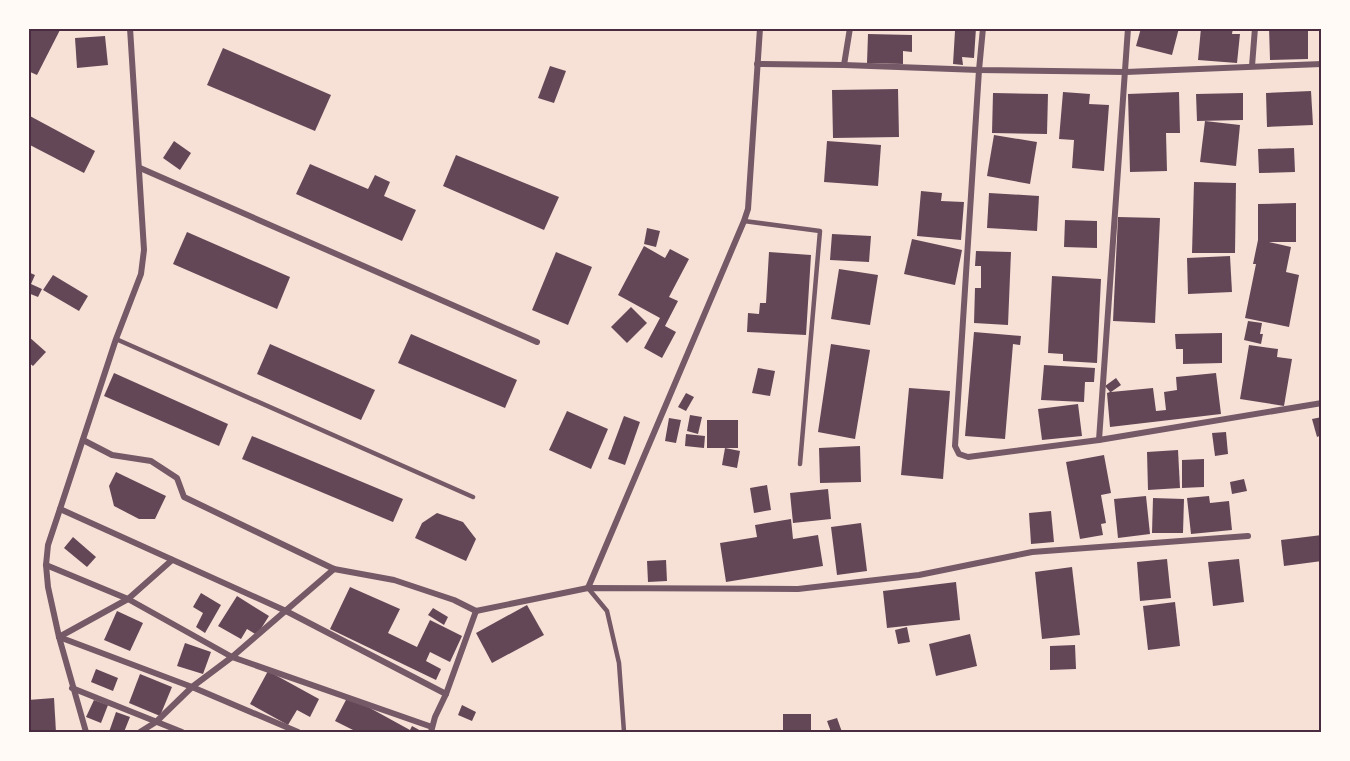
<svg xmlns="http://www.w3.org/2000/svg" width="1350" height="761" font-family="Montserrat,sans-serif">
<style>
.building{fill:#644757}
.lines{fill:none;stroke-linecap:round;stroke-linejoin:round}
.service{stroke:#755966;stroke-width:4.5}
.minor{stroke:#755966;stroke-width:6}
.neatline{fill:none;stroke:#4a2c40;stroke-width:2}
</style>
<rect width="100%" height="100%" fill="#f7e1d7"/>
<g class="building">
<path d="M28 28H61L37 75 28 71Z"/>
<path d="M951 28H976L974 58 962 57 963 65 953 64 955 31 951 30Z"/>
<path d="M1141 28H1179L1172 55 1136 46Z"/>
<path d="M1201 28H1233L1232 34H1240L1237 63 1198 60Z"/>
<path d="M1269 28H1308V59L1270 60Z"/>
<path d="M868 34 912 35V52L903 51V64L867 63Z"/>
<path d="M105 36 108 65 77 68 75 38Z"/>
<path d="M223 48 331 95 315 131 207 85Z"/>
<path d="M550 66 566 71 554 103 538 98Z"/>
<path d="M898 89 899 137 833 138 832 90Z"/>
<path d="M1311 91 1313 125 1267 127 1266 93Z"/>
<path d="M1063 92 1090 94 1089 104 1109 105 1104 171 1072 168 1074 140 1059 139Z"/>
<path d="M1179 92 1180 133H1166L1167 171 1130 172 1128 94Z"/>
<path d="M993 93 1048 94 1047 134 992 133Z"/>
<path d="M1243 93V120L1197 121 1196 94Z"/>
<path d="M28 115 95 151 84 173 28 144Z"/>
<path d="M1205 121 1240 125 1236 166 1200 162Z"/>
<path d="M994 135 1037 142 1030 184 987 176Z"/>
<path d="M174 141 191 153 180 170 163 158Z"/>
<path d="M827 141 881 145 878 186 824 182Z"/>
<path d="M1294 148 1295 172 1259 173 1258 149Z"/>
<path d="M456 155 559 197 544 230 443 186Z"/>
<path d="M310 164 368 189 375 175 390 182 384 196 416 210 402 241 296 194Z"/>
<path d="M1194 182 1236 183 1235 253H1192Z"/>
<path d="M921 191 942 193 941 201 964 202 961 240 917 236Z"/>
<path d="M989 193 1039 196 1037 231 987 228Z"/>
<path d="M1296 203V242H1269L1291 247 1286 272 1299 275 1289 327 1245 318 1256 264H1253L1258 240V204Z"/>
<path d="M1118 217 1160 218 1155 323 1113 321Z"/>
<path d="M1065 220 1097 221V248L1064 247Z"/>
<path d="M647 228 660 231 656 247 644 244Z"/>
<path d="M187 232 290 277 277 309 173 264Z"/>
<path d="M832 234 871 236 869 262 830 260Z"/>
<path d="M912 239 962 250 955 285 904 274Z"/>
<path d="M644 246 665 258 670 249 689 259 669 297 678 301 665 326 676 332 662 358 644 348 660 318 618 295Z"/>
<path d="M976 251 1011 252 1008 325 974 323 975 288H981V266H975Z"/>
<path d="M556 252 592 267 568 325 532 310Z"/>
<path d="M769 252 811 255 806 335 747 332 748 313 759 314 760 303H766Z"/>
<path d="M1230 256 1232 292 1188 294 1187 258Z"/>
<path d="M839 269 878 275 870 325 831 319Z"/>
<path d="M28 272 35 275 31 284 42 289 38 297 28 293Z"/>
<path d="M53 275 88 296 79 311 43 290Z"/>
<path d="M1052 276 1101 279 1097 363 1063 361V354L1048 353Z"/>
<path d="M631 307 647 323 627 343 611 327Z"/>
<path d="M1248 321 1262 323 1260 334H1263L1261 344 1244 340Z"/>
<path d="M974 332 1021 336 1020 345 1013 344 1005 439 965 436Z"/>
<path d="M1222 333V363L1183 364V349H1176L1175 334Z"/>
<path d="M411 334 517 380 505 408 398 363Z"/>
<path d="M28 336 46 352 33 366 28 362Z"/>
<path d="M270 344 375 390 361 420 257 374Z"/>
<path d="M831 344 870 350 855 439 818 432Z"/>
<path d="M1249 345 1278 349 1277 357 1292 359 1284 406 1240 399Z"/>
<path d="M1044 365 1095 368 1094 382H1085L1084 402 1041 400Z"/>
<path d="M758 368 775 371 770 396 752 393Z"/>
<path d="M114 373 228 424 219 446 104 396Z"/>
<path d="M1216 373 1221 414 1110 427 1107 393 1110 392 1105 386 1116 378 1121 385 1111 392 1153 388 1156 411 1166 410 1164 392 1177 390 1176 377Z"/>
<path d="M909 388 950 391 943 479 901 475Z"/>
<path d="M686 393 694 397 686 411 678 407Z"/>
<path d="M1078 404 1082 436 1042 440 1038 409Z"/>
<path d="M567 411 608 429 591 469 549 450Z"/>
<path d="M690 415 702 417 698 434 687 431Z"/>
<path d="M624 416 640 422 625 465 608 459Z"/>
<path d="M1322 417V435L1317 437 1312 419Z"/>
<path d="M669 418 681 420 676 443 665 441Z"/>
<rect x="707" y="420" width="31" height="28"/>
<path d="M1226 432 1228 454 1215 456 1212 433Z"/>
<path d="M686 434 705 436 704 448 685 446Z"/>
<path d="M252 436 403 499 393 522 242 459Z"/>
<path d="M860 446 861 482 820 483 819 448Z"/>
<path d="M725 448 740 451 737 468 722 465Z"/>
<path d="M1178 450 1180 488 1148 490 1147 452Z"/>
<path d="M1104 455 1111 493 1101 495 1106 523 1101 524 1103 535 1080 539 1066 462Z"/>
<path d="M1204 459V487L1182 488V460Z"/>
<path d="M116 472 166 496 155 519H139L114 506 109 486Z"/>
<path d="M1244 479 1247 491 1232 494 1230 482Z"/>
<path d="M767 485 771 510 754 513 750 488Z"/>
<path d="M828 489 831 519 793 523 790 493Z"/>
<path d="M1146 496 1150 534 1118 538 1114 499Z"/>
<path d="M1209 496 1210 503 1229 501 1232 530 1191 534 1187 498Z"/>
<path d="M1153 498 1184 499 1183 533H1152Z"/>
<path d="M1051 511 1054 542 1031 544 1029 513Z"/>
<path d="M437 513 463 522 476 539 466 561 415 538 422 523Z"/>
<path d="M791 519 793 539 818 535 823 566 726 582 720 543 757 537 755 525Z"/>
<path d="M861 523 867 571 837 575 831 527Z"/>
<path d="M1322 535V561L1284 566 1281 540Z"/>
<path d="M73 537 96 557 87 567 64 548Z"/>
<path d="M1167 559 1171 598 1140 601 1137 562Z"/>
<path d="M1239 559 1244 602 1213 606 1208 562Z"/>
<path d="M666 560 667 581 648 582 647 561Z"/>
<path d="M1072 567 1080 635 1042 639 1035 572Z"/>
<path d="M956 582 960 620 887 628 883 591Z"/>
<path d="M350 587 400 609 388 633 417 647 430 620 462 636 450 662 430 652 426 661 441 669 436 680 330 629Z"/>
<path d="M201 593 221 605 205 633 196 627 203 613 193 607Z"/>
<path d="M237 596 269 616 257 635 247 629 241 639 218 626Z"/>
<path d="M1175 602 1180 646 1148 650 1143 606Z"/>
<path d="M527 605 544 635 492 663 476 633Z"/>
<path d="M433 608 448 617 444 625 428 615Z"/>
<path d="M117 611 143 623 130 651 104 640Z"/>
<path d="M907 627 910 642 898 644 895 630Z"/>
<path d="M970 634 977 666 936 676 929 644Z"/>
<path d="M185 643 211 652 203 674 177 666Z"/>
<path d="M1075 645 1076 669 1050 670V646Z"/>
<path d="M96 669 118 678 113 691 91 682Z"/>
<path d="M268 671 319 699 310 717 297 710 288 725 250 704Z"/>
<path d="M140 674 172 687 160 716 129 703Z"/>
<path d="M348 696 410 730 412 726 423 732H357L335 721Z"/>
<path d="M54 698 56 732H28V700Z"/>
<path d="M94 700 108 705 101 723 86 717Z"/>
<path d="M462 705 476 712 472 721 458 715Z"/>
<path d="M116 712 130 717 124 732H109Z"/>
<path d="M783 714H811V731L783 732Z"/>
<path d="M837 718 842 732H831L827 721Z"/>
</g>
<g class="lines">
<g class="service">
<path d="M744 221 820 231 800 464"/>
<path d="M116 339 473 497"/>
<path d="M588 588 607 611 619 663 624 732"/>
</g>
<g class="minor">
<path d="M983 28 979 70 955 446 959 454 968 457 1099 440 1322 403"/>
<path d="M757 64 844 65 979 70 1126 72 1322 64"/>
<path d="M844 65 850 28"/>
<path d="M1252 66 1255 28"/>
<path d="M140 168 537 342"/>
<path d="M83 440 112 455 151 461 177 478 184 497 334 569 394 580 454 600 476 611 588 588 798 589 919 575 1032 552 1248 536"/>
<path d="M1099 440 1128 28"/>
<path d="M60 509 286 611 446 694"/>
<path d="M46 565 128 599 232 657 432 727"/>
<path d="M588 588 744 221 748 209 760 28"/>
<path d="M59 637 192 687 298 732"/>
<path d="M59 637 128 599 172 560"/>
<path d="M72 688 182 732"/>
<path d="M86 732 59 637 48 587 46 565 48 545 60 509 116 339 141 274 144 250 130 28"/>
<path d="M140 732 156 722 192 687 232 657 334 569"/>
<path d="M431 732 435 717 446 694 476 611"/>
</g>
</g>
<rect width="1350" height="761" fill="none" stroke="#fffaf5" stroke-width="60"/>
<rect x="30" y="30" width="1290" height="701" class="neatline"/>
</svg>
